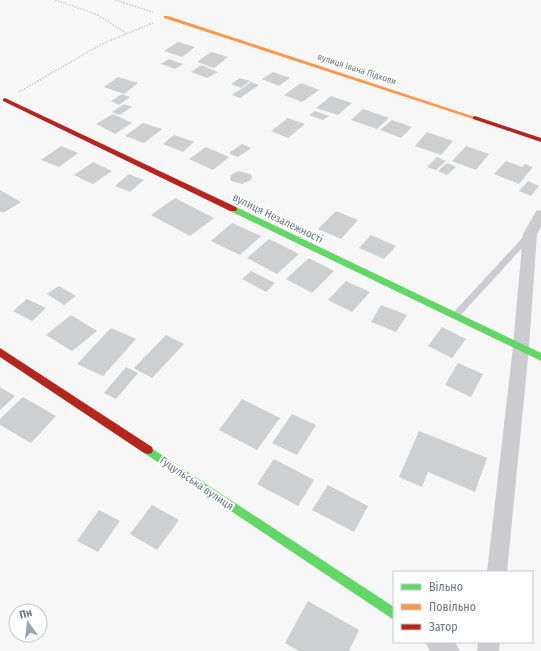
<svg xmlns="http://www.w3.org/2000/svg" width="541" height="651" font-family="'Fira Sans Condensed',sans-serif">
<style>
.building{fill:#cecfd0}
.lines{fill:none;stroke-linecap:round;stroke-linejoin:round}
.path{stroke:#c9cacb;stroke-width:1.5;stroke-dasharray:1.5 1.5;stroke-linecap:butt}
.lane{fill:#ccccce;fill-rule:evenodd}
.street{fill:#ccccce;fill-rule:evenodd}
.fast{fill:#63d668;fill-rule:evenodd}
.slow{fill:#ff974d;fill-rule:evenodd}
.jam{fill:#b3261e;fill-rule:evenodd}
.labels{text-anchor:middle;stroke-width:4;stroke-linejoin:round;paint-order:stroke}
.far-street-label{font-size:9px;fill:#6b7784;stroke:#fff}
.street-label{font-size:11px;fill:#6b7784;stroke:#fff}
</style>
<rect width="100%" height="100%" fill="#f7f7f7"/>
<g class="building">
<path d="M178 42 195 47 182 57 164 51Z"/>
<path d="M211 52 228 57 214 68 197 62Z"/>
<path d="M169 59 183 64 175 69 161 64Z"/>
<path d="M201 65 218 72 207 78 191 72Z"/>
<path d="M273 72 290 78 279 86 262 79Z"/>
<path d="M118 77 138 83 124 94 104 87Z"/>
<path d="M240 78 250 81 241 88 231 84Z"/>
<path d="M251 82 259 85 240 98 232 95Z"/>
<path d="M301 83 319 90 302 102 284 95Z"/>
<path d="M122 94 130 97 119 105 111 101Z"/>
<path d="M331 96 352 103 338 115 316 108Z"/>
<path d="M124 104 132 107 120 115 112 112Z"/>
<path d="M363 109 389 118 377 129 351 120Z"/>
<path d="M315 111 329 116 323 120 309 115Z"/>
<path d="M113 114 132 123 115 134 96 124Z"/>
<path d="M288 118 305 124 288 138 271 131Z"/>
<path d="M392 120 412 127 401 138 380 130Z"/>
<path d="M143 123 162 129 144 143 125 136Z"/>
<path d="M427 132 453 141 441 155 415 146Z"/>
<path d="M174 135 194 142 183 152 163 144Z"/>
<path d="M242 144 251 148 238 157 229 153Z"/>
<path d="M61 146 78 153 59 167 41 160Z"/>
<path d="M466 146 489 154 476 170 452 161Z"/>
<path d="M206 147 229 157 213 170 189 159Z"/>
<path d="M437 157 446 161 436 170 427 167Z"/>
<path d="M506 161 522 167 525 164 533 167 519 184 494 174Z"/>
<path d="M93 162 112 171 93 184 74 175Z"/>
<path d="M447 163 456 167 447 175 438 171Z"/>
<path d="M239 171 250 174 252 176 251 180 242 184 231 181 230 177 232 174Z"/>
<path d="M129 174 144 180 130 192 115 186Z"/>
<path d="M528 181 539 186 531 196 519 191Z"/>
<path d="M0 190 21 202 3 213 0 211Z"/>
<path d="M175 198 214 218 190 236 151 215Z"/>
<path d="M336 211 358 220 341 239 318 229Z"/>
<path d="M232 223 261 236 240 255 211 241Z"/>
<path d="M371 235 396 246 384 259 359 248Z"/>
<path d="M269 239 299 254 277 274 247 258Z"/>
<path d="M309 258 334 271 312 293 286 279Z"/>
<path d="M251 271 275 283 266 292 242 279Z"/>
<path d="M346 281 370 292 352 312 328 300Z"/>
<path d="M59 286 76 296 64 305 47 294Z"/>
<path d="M27 299 46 308 32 321 13 311Z"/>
<path d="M381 305 407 315 396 332 371 322Z"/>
<path d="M71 315 97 331 72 351 46 335Z"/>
<path d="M442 327 466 339 452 358 428 346Z"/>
<path d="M111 328 136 339 103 376 77 364Z"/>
<path d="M166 335 184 344 152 378 134 368Z"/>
<path d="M458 363 483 374 471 397 445 385Z"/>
<path d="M126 367 138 373 116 399 104 393Z"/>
<path d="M0 387 15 396 0 410Z"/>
<path d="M23 397 56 416 31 443 0 425V419Z"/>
<path d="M242 399 280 418 257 450 219 430Z"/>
<path d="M292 414 316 425 297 455 272 443Z"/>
<path d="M419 431 487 458 475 492 428 472 422 487 399 477Z"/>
<path d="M274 459 314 480 298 506 257 484Z"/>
<path d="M328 485 368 506 354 532 312 510Z"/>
<path d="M152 505 179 520 157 550 130 534Z"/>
<path d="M99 510 120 521 98 552 77 541Z"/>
<path d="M308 601 359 630 349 651H299L285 643Z"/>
</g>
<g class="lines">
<g class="path">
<path d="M55 0 96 14 126 33"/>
<path d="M115 0 153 12"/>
<path d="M19 92 102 44 153 23"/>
</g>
<path class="lane" d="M526 234H529L533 236 458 318H452L451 316 452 314Z"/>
<g class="street">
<path d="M541 210V227L537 234 529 347 507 572H487L513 347 523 234 536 211Z"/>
<path d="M425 642H455L460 651H430Z"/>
<path d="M478 642H500L499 651H477Z"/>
</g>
<g class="fast">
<path d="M230 207H236L541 353V361L230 211Z"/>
<path d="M148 446 394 607V620L144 453 143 450 144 447Z"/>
</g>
<path class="slow" d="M164 16H168L478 118 477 119H473L164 18Z"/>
<g class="jam">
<path d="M5 98 236 207 237 209 236 211H230L3 101V99Z"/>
<path d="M475 116 541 138V142L473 119V117Z"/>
<path d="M0 348 152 447 153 450 152 453 148 454 144 453 0 357Z"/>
</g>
</g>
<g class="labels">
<g class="far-street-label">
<text transform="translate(357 69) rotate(18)" y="3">вулиця Івана Підкови</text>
</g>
<g class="street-label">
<text transform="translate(278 218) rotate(26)" y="4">вулиця Незалежності</text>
<text transform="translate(197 483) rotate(34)" y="4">Гуцульська вулиця</text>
</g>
</g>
<rect x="393" y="571" width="140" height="72" fill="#ffffff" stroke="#c4c9ce"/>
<rect x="401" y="584" width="20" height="6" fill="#63d668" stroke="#c4c9ce"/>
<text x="429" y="591" font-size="12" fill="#6b7784">Вільно</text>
<rect x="401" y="604" width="20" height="6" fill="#ff974d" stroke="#c4c9ce"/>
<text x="429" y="611" font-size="12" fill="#6b7784">Повільно</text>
<rect x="401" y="624" width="20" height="6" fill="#b3261e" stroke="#c4c9ce"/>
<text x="429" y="631" font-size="12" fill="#6b7784">Затор</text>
<g transform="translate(28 623) rotate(346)"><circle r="19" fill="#ffffff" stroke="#c4c9ce"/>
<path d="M0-3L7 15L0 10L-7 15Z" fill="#9ca4ac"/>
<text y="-6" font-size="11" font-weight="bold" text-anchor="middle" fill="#6b7784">Пн</text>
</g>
</svg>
